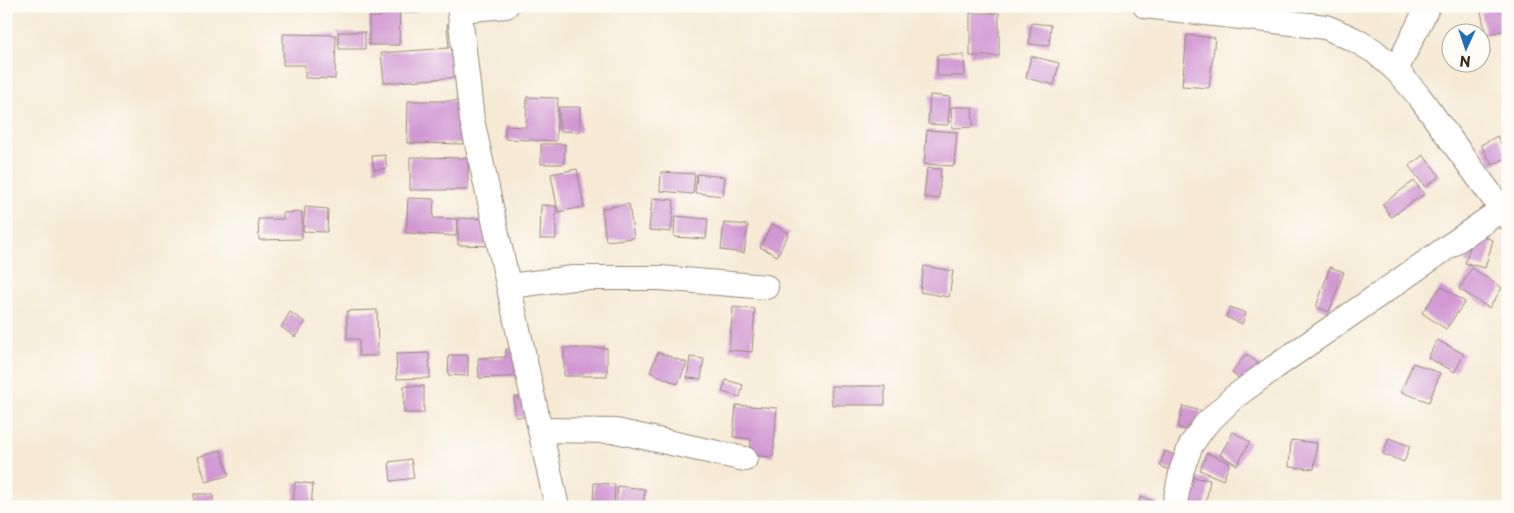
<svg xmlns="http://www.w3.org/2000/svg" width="1514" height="513" font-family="'Playpen Sans',sans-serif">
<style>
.building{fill:#d198d3}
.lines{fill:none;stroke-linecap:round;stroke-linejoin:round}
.street-casing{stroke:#988a7a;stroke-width:26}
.street{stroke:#fff;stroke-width:24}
</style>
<rect width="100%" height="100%" fill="#fdfcf7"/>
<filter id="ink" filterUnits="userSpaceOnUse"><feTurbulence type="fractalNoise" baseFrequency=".02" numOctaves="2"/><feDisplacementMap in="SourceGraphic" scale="10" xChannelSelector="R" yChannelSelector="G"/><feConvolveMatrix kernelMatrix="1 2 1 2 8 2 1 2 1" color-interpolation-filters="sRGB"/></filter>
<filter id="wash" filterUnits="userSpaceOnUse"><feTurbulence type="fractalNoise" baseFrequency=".0096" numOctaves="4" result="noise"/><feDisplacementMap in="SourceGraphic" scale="20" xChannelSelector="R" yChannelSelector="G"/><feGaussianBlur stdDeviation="1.12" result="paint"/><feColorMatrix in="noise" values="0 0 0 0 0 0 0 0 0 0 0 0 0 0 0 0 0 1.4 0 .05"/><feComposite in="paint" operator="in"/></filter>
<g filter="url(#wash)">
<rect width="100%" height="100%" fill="#f6ead5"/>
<g id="blocks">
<g class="building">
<path d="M380 6H400L399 45H369V17H380Z"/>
<path d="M403 6H418L417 13H403Z"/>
<path d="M1502 7 1507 30 1486 35 1481 12Z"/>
<rect x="970" y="13" width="29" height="43"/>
<path d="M468 23 473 76 384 83 381 53 449 48 447 24Z"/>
<path d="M1031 23 1051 25 1049 46 1029 44Z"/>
<path d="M1477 28 1479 32H1466Z"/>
<path d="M338 32H365V49H339Z"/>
<path d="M283 34 336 35 335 79 305 78V65H283Z"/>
<path d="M1187 35 1215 38 1209 88 1182 86Z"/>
<path d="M1482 40 1486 52 1482 54Z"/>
<path d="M937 55H964L965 76H937Z"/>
<path d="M1031 56 1059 63 1054 85 1026 78Z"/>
<path d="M930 95 950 97 948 125 928 124Z"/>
<path d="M527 97 558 98 556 141 505 139V126L526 127Z"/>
<path d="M408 101H469V144L407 143Z"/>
<path d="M559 107H580V132L559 131Z"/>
<path d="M951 107H972L973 127 952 128Z"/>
<path d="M1508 128V150H1507L1501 129Z"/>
<path d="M927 130 957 132 954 166 924 164Z"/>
<path d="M1497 136 1508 157 1492 165 1481 145Z"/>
<path d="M541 144H565L564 164H541Z"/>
<path d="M385 155 387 168 374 170 372 156Z"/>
<path d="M1423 155 1440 176 1425 187 1409 166Z"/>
<path d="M410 157 468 158V190H410Z"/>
<path d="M927 168 941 169 939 199 924 197Z"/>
<path d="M577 169 584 207 558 212 551 174Z"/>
<path d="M661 172 695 174 693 194 660 191Z"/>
<path d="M697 174 725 177 723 196 695 193Z"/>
<path d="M1414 181 1424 194 1391 217 1382 204Z"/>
<path d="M408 198 434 199 433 218 457 219 456 236 406 233Z"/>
<path d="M652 198 674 200 671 232 649 230Z"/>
<path d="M629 204 634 238 606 241 602 208Z"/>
<path d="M541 205 556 206V239H540Z"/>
<path d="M305 207 328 209 327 232 303 231Z"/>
<path d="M302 212V239L259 240 258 219H283V213Z"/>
<path d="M675 216 708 219 706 239 674 237Z"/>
<path d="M458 218 495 219 494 246 458 245Z"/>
<path d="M724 223 748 225 744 253 721 250Z"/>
<path d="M772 224 789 233 777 256 760 247Z"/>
<path d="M1474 234 1493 240 1485 268 1465 263Z"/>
<path d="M924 266 953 271 949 297 920 292Z"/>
<path d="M1330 267 1344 272 1329 312 1316 307Z"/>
<path d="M1472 268 1502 288 1489 308 1459 289Z"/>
<path d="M1441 286 1465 302 1446 329 1422 313Z"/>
<path d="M733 307 755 309 752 352 729 350Z"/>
<path d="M1230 307 1246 313 1242 324 1226 317Z"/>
<path d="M377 310 378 356H359V339H347V311Z"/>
<path d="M290 312 305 322 295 337 281 327Z"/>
<path d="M1437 340 1464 354 1455 372 1428 358Z"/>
<path d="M531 348 532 376 479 378 478 358 506 357V349Z"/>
<rect x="564" y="348" width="43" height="28"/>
<path d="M658 352 687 363 678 384 650 372Z"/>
<path d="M429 353 430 378 397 379 396 354Z"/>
<path d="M1246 354 1262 366 1247 385 1232 373Z"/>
<path d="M449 355H468V376L448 375Z"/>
<path d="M690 357 704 359 701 379 687 378Z"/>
<path d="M1413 363 1440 373 1429 402 1401 392Z"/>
<path d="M726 380 743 385 740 397 722 392Z"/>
<rect x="404" y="386" width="20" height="27"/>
<path d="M831 386H885V405H832Z"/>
<path d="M514 397H543V417H515Z"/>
<path d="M736 405 777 408 773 457 750 455 751 439 733 437Z"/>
<path d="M1183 406 1201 411 1196 432 1178 428Z"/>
<path d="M1233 432 1250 442 1237 465 1220 455Z"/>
<path d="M1389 438 1410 446 1404 462 1383 454Z"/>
<path d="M1291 440 1317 443 1314 469 1289 467Z"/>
<path d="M221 450 229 475 206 482 198 457Z"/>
<path d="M1165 451 1185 459 1180 474 1160 466Z"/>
<path d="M1207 453 1230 463 1223 480 1200 470Z"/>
<path d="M411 459 414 478 391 481 389 462Z"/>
<path d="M1191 477 1210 480 1205 507H1186Z"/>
<path d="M295 482 313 484 311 507H293Z"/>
<path d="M594 483 615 484 614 506 593 504Z"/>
<path d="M618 486 645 489 643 507H616Z"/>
<rect x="194" y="494" width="19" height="13"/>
<path d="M1140 497 1157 502 1156 507H1138Z"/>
</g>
</g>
</g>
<g filter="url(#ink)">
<use href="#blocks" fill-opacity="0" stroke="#988a7a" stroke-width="1"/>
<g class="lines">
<defs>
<g id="street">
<path d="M459 6 472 120 557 507"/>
<path d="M1145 6 1326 27 1353 39 1374 51 1396 70 1418 95 1508 218"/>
<path d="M460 10 506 6"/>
<path d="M1396 70 1428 6"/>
<path d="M509 286 573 278H660L766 287"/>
<path d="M540 430 616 431 745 459"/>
<path d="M1174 507 1182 469 1191 445 1205 425 1233 398 1275 367 1501 210"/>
</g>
</defs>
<use href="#street" class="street-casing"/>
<use href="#street" class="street"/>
</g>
</g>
<rect width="1514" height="513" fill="none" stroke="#fdfcf7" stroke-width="25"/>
<g transform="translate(1466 48) rotate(183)"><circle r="24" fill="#fdfcf7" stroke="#afa8a0"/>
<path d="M0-4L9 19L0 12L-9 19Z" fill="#1f6fb2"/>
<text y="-8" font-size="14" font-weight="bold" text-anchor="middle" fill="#3b2a1e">N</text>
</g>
</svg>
